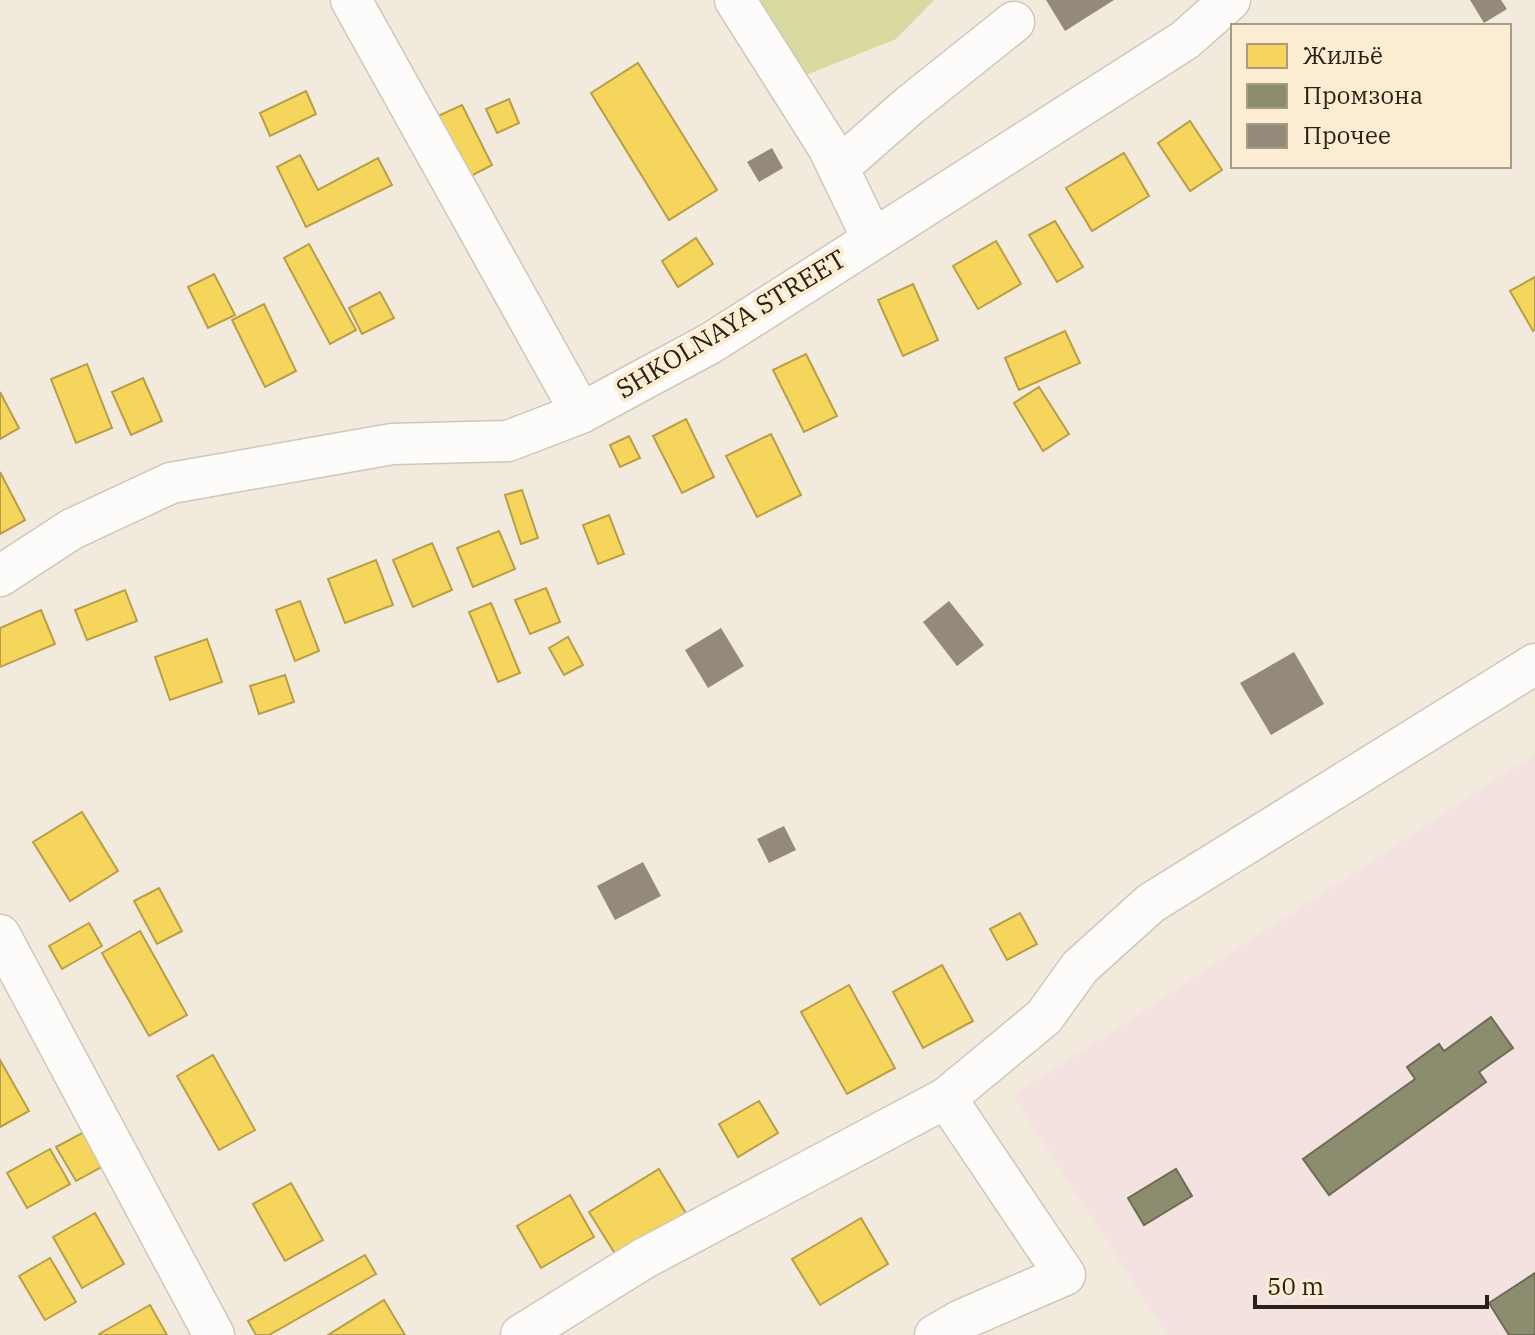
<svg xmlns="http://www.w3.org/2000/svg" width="1535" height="1335" font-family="'IBM Plex Serif',serif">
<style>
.industrial{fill:#f4e2e1}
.green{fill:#d9daa0}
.homes{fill:#f6d55c;stroke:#b89f47;stroke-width:2}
.industry{fill:#8c8c6e;stroke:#6e6c53;stroke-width:2}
.building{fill:#938a7a}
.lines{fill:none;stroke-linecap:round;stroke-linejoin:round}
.minor-casing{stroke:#cec7ba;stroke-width:43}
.minor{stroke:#fdfcfa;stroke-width:40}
.labels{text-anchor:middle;stroke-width:8;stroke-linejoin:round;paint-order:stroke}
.street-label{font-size:26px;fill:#282115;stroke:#fcecd2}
</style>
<rect width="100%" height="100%" fill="#f2eadc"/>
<path class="industrial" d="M1535 754V1335H1167L1013 1096Z"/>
<path class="green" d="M745 0H934L896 39 774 88Z"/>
<g class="homes">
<path d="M638 63 717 190 669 220 591 93Z"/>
<path d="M306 91 316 114 270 136 260 113Z"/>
<path d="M509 99 519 123 497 133 486 109Z"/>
<path d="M462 105 492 165 469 177 438 116Z"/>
<path d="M1190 121 1222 170 1190 191 1158 143Z"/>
<path d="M1124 153 1149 196 1092 231 1066 188Z"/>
<path d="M300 155 318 190 378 158 392 185 306 227 277 167Z"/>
<path d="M1055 221 1083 267 1057 282 1029 235Z"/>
<path d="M696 238 713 264 678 287 662 261Z"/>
<path d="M996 241 1021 284 978 309 953 266Z"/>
<path d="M309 244 356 330 330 344 284 258Z"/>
<path d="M214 274 235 315 208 328 188 287Z"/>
<path d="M1535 277V330L1533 331 1510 291Z"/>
<path d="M913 284 938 340 903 356 878 300Z"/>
<path d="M380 292 394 318 362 334 349 308Z"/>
<path d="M264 304 296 371 265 387 232 320Z"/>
<path d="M1065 331 1080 363 1019 390 1005 358Z"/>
<path d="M806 354 837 416 804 432 773 370Z"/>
<path d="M87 364 112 428 76 443 51 379Z"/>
<path d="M143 378 162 421 131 435 112 392Z"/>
<path d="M1039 387 1069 434 1043 451 1014 403Z"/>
<path d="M0 392 19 428 0 439Z"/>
<path d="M686 419 714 477 682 493 653 436Z"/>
<path d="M771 434 801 495 757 517 726 456Z"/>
<path d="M629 436 640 458 620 467 610 445Z"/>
<path d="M0 472 25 520 0 534Z"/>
<path d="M522 490 538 538 521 544 505 495Z"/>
<path d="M609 515 624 554 598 564 583 525Z"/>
<path d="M499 531 515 569 473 587 457 548Z"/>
<path d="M432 543 452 590 413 607 393 560Z"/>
<path d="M376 560 393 605 345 623 328 579Z"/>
<path d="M546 588 560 622 530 634 515 600Z"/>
<path d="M125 590 137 621 87 640 75 610Z"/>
<path d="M300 601 319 651 295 661 276 610Z"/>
<path d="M491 603 520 673 498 682 469 612Z"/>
<path d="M41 610 55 644 0 667V628Z"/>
<path d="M568 637 583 665 564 675 549 648Z"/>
<path d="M207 639 222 682 170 700 155 657Z"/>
<path d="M285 675 294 702 259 714 250 686Z"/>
<path d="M82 812 118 871 70 901 33 842Z"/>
<path d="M159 888 182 931 157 944 134 901Z"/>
<path d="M1020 913 1037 944 1007 960 990 929Z"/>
<path d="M89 923 102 946 62 969 49 946Z"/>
<path d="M140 931 187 1015 149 1036 102 953Z"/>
<path d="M942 965 973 1021 923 1048 893 992Z"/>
<path d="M849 985 895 1068 847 1094 801 1012Z"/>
<path d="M213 1055 255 1130 219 1150 177 1076Z"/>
<path d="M0 1060 29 1111 0 1127Z"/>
<path d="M759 1101 778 1133 738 1157 719 1124Z"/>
<path d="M84 1132 103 1166 76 1181 56 1147Z"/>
<path d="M50 1149 70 1184 27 1208 7 1173Z"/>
<path d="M659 1169 687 1215 617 1257 589 1212Z"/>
<path d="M291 1183 323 1240 285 1261 253 1204Z"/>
<path d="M570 1195 594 1237 541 1268 517 1226Z"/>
<path d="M95 1213 124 1264 82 1288 53 1237Z"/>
<path d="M861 1218 888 1264 820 1305 792 1259Z"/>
<path d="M365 1255 376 1274 269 1335H256L248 1321Z"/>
<path d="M50 1258 76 1302 45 1320 19 1276Z"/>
<path d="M384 1300 405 1335H328Z"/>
<path d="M150 1305 167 1335H99V1334Z"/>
</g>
<g class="industry">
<path d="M1491 1017 1513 1048 1479 1072 1486 1082 1329 1195 1303 1159 1415 1079 1407 1067 1439 1044 1444 1051Z"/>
<path d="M1176 1169 1192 1196 1144 1225 1128 1198Z"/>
<path d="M1535 1273V1335H1509L1489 1303Z"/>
</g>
<g class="building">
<path d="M1046 0H1114L1065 31Z"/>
<path d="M1470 0H1501L1507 9 1484 23Z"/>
<path d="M772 148 783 168 759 182 747 162Z"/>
<path d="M949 601 984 645 957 666 923 622Z"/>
<path d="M721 628 744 666 708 688 685 650Z"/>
<path d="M1294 652 1324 704 1271 735 1240 683Z"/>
<path d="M784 826 796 850 769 863 757 839Z"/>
<path d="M643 862 661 896 615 920 597 886Z"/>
</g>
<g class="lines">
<defs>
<g id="minor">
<path d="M351 0 581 413"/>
<path d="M735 0 828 147 872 238"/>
<path d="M838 168 910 105 1014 22"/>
<path d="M0 576 72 529 171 483 392 444 508 441 581 413 711 343 1185 40 1230 0"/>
<path d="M0 935 214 1335"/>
<path d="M521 1335 643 1259 946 1098"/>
<path d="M935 1335 961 1320 1065 1275 946 1098 1044 1017 1080 967 1151 903 1535 664"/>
</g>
</defs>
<use href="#minor" class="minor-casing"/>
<use href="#minor" class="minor"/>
</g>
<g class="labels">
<g class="street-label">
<text transform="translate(731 324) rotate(-31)" y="9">SHKOLNAYA STREET</text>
</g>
</g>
<rect x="1231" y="24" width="280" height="144" fill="#fcecd2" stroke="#a79b86" stroke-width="2"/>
<rect x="1247" y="44" width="40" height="24" fill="#f6d55c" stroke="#a79b86" stroke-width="2"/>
<text x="1303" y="64" font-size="24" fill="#282115">Жильё</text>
<rect x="1247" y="84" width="40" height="24" fill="#8c8c6e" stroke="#a79b86" stroke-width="2"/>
<text x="1303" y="104" font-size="24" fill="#282115">Промзона</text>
<rect x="1247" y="124" width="40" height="24" fill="#938a7a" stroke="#a79b86" stroke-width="2"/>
<text x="1303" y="144" font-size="24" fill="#282115">Прочее</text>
<path d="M1255 1295v12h232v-12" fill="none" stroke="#282115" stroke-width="4"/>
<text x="1267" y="1295" font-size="24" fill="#282115" stroke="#fcecd2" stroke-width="6" paint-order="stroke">50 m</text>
</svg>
